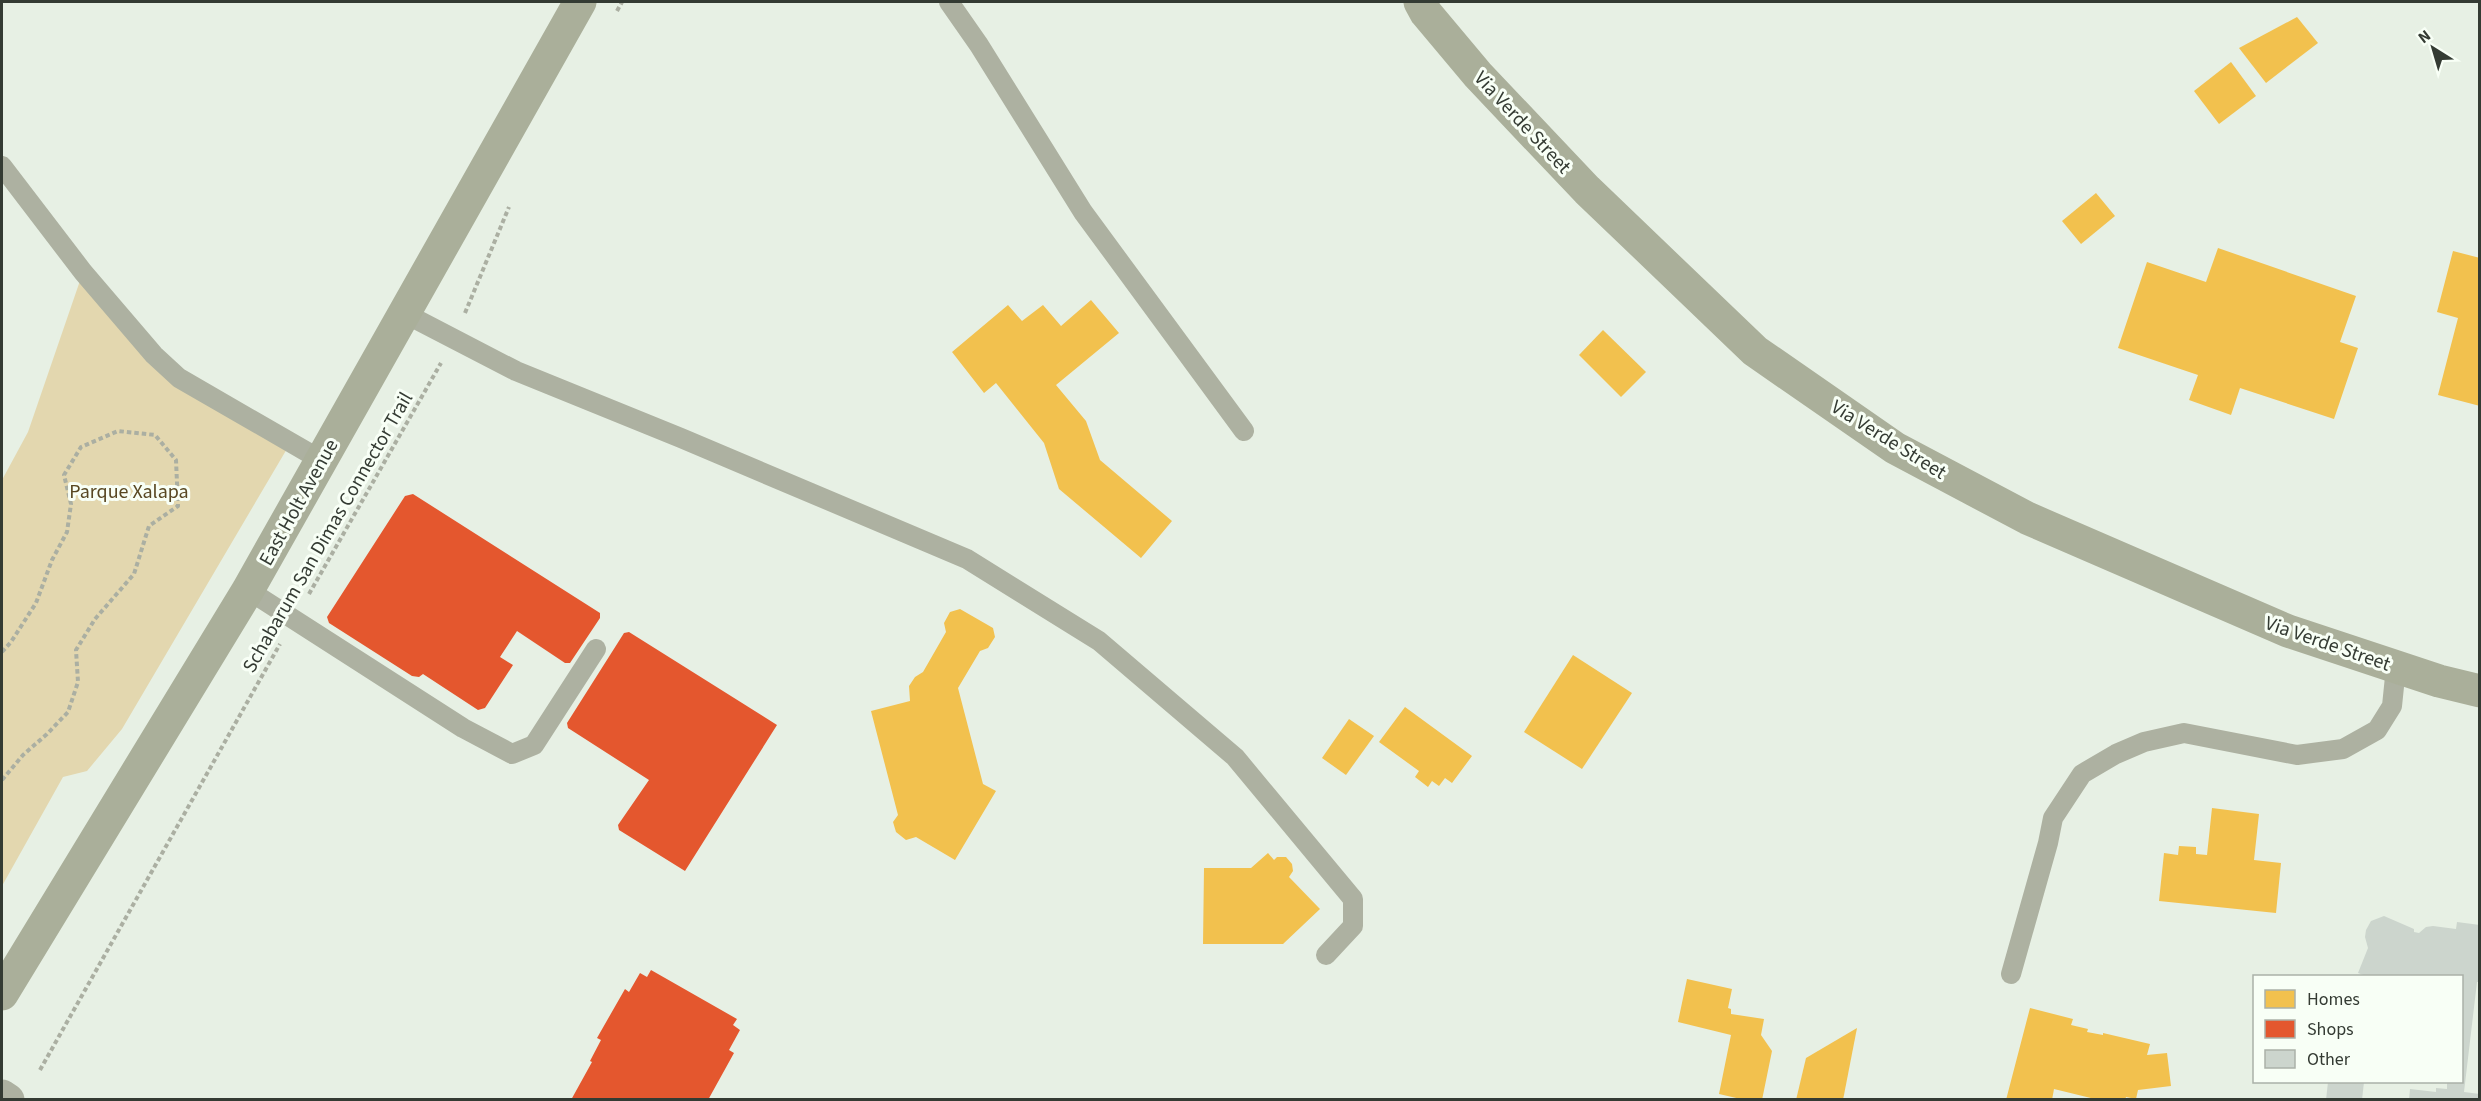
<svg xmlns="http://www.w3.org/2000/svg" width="2481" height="1101" font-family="'Source Sans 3',sans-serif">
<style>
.green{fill:#e3d7af}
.homes{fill:#f2c14e}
.shops{fill:#e4572e}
.building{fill:#ccd5cd}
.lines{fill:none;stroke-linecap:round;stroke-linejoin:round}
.path{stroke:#abafa2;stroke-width:4;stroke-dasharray:4.5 3;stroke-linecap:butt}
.lane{stroke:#adb1a1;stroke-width:20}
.street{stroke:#adb1a1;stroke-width:33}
.secondary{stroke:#aaaf9a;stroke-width:33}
.labels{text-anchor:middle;stroke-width:6;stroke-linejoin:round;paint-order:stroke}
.street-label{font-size:20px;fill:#343b33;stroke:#f8fff6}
.park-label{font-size:20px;fill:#584722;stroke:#f8fff6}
</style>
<rect width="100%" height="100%" fill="#e7f0e4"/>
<path class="green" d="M83 272 154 355 291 442 122 729 87 771 63 777 2 886V480L28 432Z"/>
<g class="homes">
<path d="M2297 17 2318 43 2266 83 2239 48Z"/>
<path d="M2231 62 2256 96 2219 124 2194 91Z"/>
<path d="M2096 193 2115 216 2081 244 2062 221Z"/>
<path d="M2218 248 2356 296 2340 342 2358 348 2334 419 2240 388 2231 415 2189 400 2198 375 2118 348 2147 262 2206 282Z"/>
<path d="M2453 251 2480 258V406L2438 395 2458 318 2437 312Z"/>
<path d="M1091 300 1119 333 1056 385 1086 421 1100 460 1172 521 1141 558 1059 489 1044 443 996 383 984 393 952 352 1008 305 1022 321 1043 305 1061 326Z"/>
<path d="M1603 330 1646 372 1621 397 1579 355Z"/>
<path d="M960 609 993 628 995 637 988 648 980 651 958 688 983 784 996 791 955 860 916 837 906 840 896 832 893 822 898 815 871 711 910 701 909 686 915 677 923 672 946 632 944 623 950 612Z"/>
<path d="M1573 655 1632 693 1582 769 1524 732Z"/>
<path d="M1405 707 1472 756 1452 783 1445 778 1439 786 1432 781 1428 787 1415 777 1419 771 1379 742Z"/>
<path d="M1349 719 1374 736 1346 775 1322 758Z"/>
<path d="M2212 808 2259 814 2254 860 2281 863 2276 913 2159 901 2164 853 2178 855 2179 846 2196 847V854L2207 855Z"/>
<path d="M1268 853 1274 860 1277 857H1286L1292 864 1293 871 1289 877 1320 909 1283 944H1203L1204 868H1251Z"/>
<path d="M1687 979 1732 989 1728 1008 1731 1009V1014L1764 1019 1761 1035 1772 1051 1762 1100H1745L1719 1094 1731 1035 1678 1022Z"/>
<path d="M2030 1008 2073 1019 2071 1025 2088 1029 2087 1032 2103 1035V1033L2150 1044 2147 1055 2167 1053 2171 1086 2138 1090 2136 1099 2126 1097 2125 1100H2099L2054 1089 2052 1100H2006Z"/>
<path d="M1857 1028 1843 1100H1796L1806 1058Z"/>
</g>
<g class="shops">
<path d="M413 494 600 613V618L570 663H565L517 631 500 657 513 665 485 708 478 710 423 674 419 677 412 676 329 623 327 617 405 496Z"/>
<path d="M629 632 777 725 685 871 619 830 618 825 649 780 568 728 567 723 624 633Z"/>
<path d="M651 970 737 1019 733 1025 740 1030 729 1050 734 1053 708 1100H571L592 1062 590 1061 601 1040 597 1038 625 989 629 992 640 973 647 977Z"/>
</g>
<g class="building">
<path d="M2384 916 2414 929V932L2419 933 2426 927 2433 926 2456 929 2457 922 2480 925V982H2477L2464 1092 2480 1094V1100H2409L2410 1089 2436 1092V1088L2447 1089V1082H2462V976H2366L2358 973 2368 948 2365 937 2366 930 2371 921Z"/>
<path d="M2328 1082H2364L2362 1100H2326Z"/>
</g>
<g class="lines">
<g class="path">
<path d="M617 11 622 2"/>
<path d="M465 313 509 207"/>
<path d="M309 594 441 363"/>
<path d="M2 652 11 642 36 603 52 560 67 532 71 504 64 475 81 447 118 431 155 435 176 460 178 506 149 526 134 574 95 619 76 650 78 682 68 712 47 734 23 755 2 780"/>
<path d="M40 1070 280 644"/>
</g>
<g class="lane">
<path d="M949 2 979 45 1083 212 1244 431"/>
<path d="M2 166 83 272 154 355 179 378 321 460"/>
<path d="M404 313 516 371 681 438 967 559 1099 641 1235 757 1353 899V926L1326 955"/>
<path d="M248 590 463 728 512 754 534 745 596 649"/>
<path d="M2011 974 2048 843 2053 818 2082 774 2116 754 2144 742 2184 733 2297 755 2343 749 2377 730 2392 706 2396 667"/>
</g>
<path class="street" d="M2 1096 8 1100"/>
<g class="secondary">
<path d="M1420 2 1426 13 1478 75 1587 190 1755 351 1895 448 2027 518 2288 631 2439 681 2480 691"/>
<path d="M2 994 248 590 580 2"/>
</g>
</g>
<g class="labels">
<g class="street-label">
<text transform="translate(1523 122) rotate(47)" y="7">Via Verde Street</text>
<text transform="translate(1889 439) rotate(32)" y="7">Via Verde Street</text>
<text transform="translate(298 502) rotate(-61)" y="7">East Holt Avenue</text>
<text transform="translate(327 532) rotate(-60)" y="7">Schabarum San Dimas Connector Trail</text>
<text transform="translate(2328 643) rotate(19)" y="7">Via Verde Street</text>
</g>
<g class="park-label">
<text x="129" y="498">Parque Xalapa</text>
</g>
</g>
<rect width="2481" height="1101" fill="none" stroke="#343b33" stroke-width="6"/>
<rect x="2253" y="975" width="210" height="108" fill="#f8fff6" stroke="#aab1a8" stroke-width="1.5"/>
<rect x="2265" y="990" width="30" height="18" fill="#f2c14e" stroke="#aab1a8" stroke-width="1.5"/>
<text x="2307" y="1005" font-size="18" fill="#343b33">Homes</text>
<rect x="2265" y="1020" width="30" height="18" fill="#e4572e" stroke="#aab1a8" stroke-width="1.5"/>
<text x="2307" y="1035" font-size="18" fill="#343b33">Shops</text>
<rect x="2265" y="1050" width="30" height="18" fill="#ccd5cd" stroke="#aab1a8" stroke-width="1.5"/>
<text x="2307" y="1065" font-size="18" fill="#343b33">Other</text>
<g transform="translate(2433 48) rotate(323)" stroke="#f8fff6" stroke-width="4.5" paint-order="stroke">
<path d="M0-4.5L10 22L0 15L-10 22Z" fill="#343b33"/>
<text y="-9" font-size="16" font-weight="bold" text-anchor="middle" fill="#343b33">N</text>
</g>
</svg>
